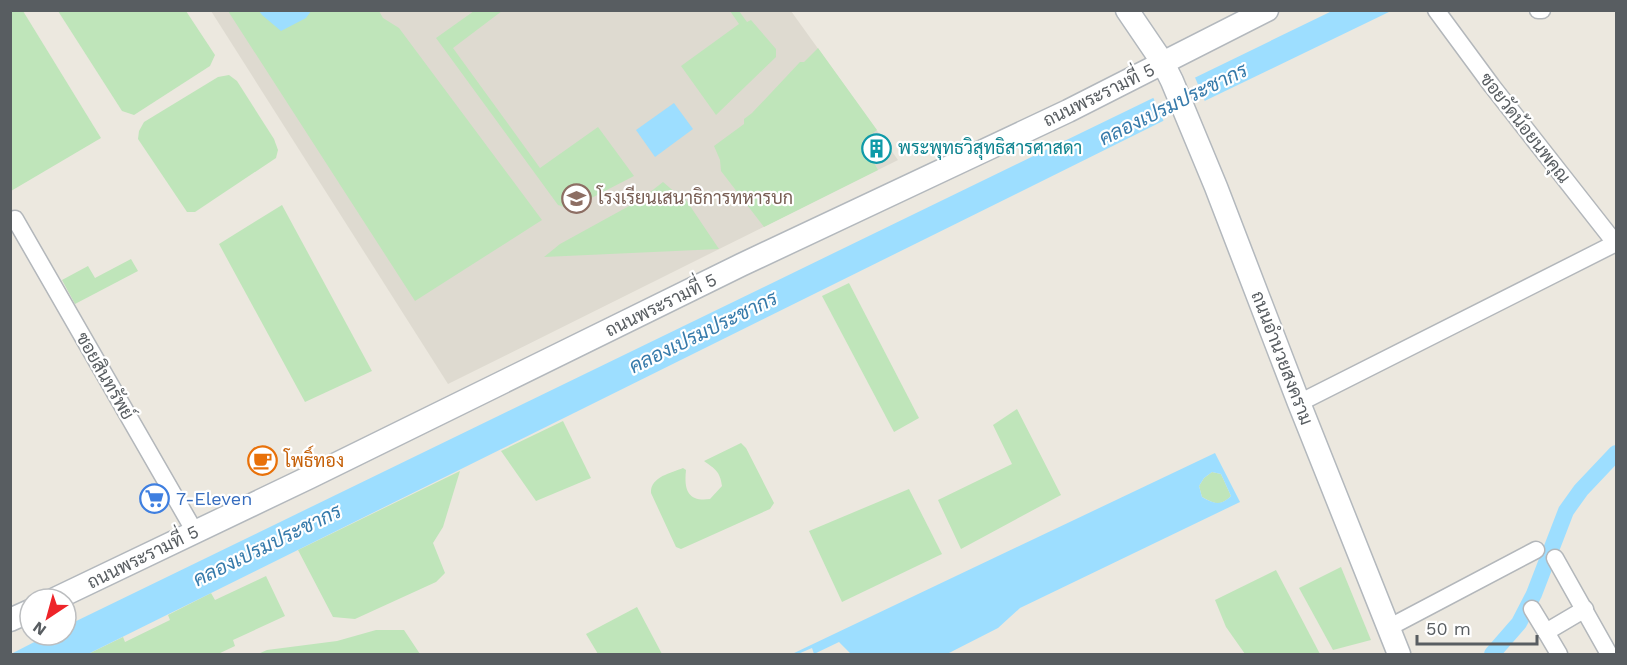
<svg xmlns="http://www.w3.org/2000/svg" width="1627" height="665" font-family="'Work Sans',Sarabun,sans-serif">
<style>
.education{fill:#dedad0}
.green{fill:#bfe5ba}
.water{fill:#9ddeff;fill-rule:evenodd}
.pier{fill:#ece8df}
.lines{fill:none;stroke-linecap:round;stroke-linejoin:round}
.canal{stroke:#9ddeff;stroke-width:16}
.street-casing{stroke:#b3b7bb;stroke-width:19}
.secondary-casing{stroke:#b3b8bd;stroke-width:25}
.street{stroke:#fff;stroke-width:16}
.secondary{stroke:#fff;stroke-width:22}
.labels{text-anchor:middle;stroke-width:4.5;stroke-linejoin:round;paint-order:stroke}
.street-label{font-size:18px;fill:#585d61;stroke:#fff}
.culture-label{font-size:18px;fill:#0d838f;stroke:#fff;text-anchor:start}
.education-label{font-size:18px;fill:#785e54;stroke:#fff;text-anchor:start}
.food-label{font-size:18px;fill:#c56008;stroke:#fff;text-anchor:start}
.shop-label{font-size:18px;fill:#366cbe;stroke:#fff;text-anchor:start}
.water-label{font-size:20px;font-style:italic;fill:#367aaa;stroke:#fff}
</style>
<rect width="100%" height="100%" fill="#ece8df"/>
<path class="education" d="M211 11H791L898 160 448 384Z"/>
<g class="green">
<path d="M10 11H23L101 138 11 191Z"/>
<path d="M58 11H186L215 55 210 66 134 115 122 111Z"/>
<path d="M228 11H379L383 18 399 28 542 220 415 301Z"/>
<path d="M474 11H502L453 48 540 168 598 127 634 176 570 209 558 205 436 38Z"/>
<path d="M730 11H739L747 22 751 20 776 49V57L716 115 681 66 739 24Z"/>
<path d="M818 48 877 130 862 141 878 170 764 227 721 171 720 160 714 146 744 124V119L752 113 800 62H804Z"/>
<path d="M229 75 237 81 274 139 278 150 276 158 195 212H187L138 139 139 131 144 122 218 77Z"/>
<path d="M663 182 677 194 684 197 719 249 544 257 560 244 640 200Z"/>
<path d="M282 205 372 371 305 402 219 244Z"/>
<path d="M131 259 138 271 75 304 62 280 88 266 95 278Z"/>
<path d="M849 283 919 418 894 432 822 296Z"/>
<path d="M1017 409 1061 495 961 549 938 500 1012 464 993 425Z"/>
<path d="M563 421 591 478 536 501 501 451Z"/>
<path d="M741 443 746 448 774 503 770 509 681 549 676 547 651 493C650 477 671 473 683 468L686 470C684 489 687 502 710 499L722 486C720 471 715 469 704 461Z"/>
<path d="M460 471 443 527 433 543 445 573 436 582 355 619 333 617 298 550Z"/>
<path d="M1212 472 1221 474 1231 496C1220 507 1215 504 1202 497L1199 486 1204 478Z"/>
<path d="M909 489 942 554 842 602 809 531Z"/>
<path d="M1341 567 1371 640 1333 650 1299 588Z"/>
<path d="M1276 570 1320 654H1245L1226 627 1215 600Z"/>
<path d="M266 576 285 616 233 640 235 646 218 654H88L123 637 125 642 170 620 168 615 211 593 215 600Z"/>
<path d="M637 607 662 654H598L586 634Z"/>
<path d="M376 630H404L420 654H258L267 650 337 641Z"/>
</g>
<g class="water">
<path d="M259 11H311L306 18 281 31 262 15Z"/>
<path d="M1332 11H1391L1163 121 88 654H11L48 635H66V626Z"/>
<path d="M674 103 693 129 655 157 636 130Z"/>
<path d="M1215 453 1240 502 1020 608 998 628 947 654H851L839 642 814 654 812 648 798 654H792ZM1212 472 1221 474 1231 496C1221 506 1214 504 1202 497L1199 486 1204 478Z"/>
</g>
<path class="pier" d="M1194 75 1206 104 1165 124 1152 95Z"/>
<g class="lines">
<path class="canal" d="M1492 654 1519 623 1534 594 1566 511 1581 490 1616 453"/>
<defs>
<g id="street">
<path d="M1436 10 1492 86 1616 244"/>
<path d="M1538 10H1542"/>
<path d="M15 219 195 532"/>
<path d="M1299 403 1616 243"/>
<path d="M1555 558 1609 654"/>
<path d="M1532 609 1546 632 1585 609"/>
<path d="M1388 628 1536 550"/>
<path d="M1546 632 1559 654"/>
</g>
<g id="secondary">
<path d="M1127 10 1163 63 1172 81 1216 187 1299 403 1399 654"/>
<path d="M55 599 310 477 741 265 1068 111 1267 10"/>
<path d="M10 620 30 611"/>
</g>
</defs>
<use href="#street" class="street-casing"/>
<use href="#secondary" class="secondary-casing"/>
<use href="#street" class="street"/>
<use href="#secondary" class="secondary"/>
</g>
<defs>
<symbol id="building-ring" viewBox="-11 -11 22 22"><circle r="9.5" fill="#fff" stroke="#0f9aa8" stroke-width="1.5"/><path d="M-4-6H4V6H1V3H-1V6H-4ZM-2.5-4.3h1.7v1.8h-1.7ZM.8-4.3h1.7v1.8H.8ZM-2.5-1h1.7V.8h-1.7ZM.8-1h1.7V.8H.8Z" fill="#0f9aa8"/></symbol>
<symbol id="university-ring" viewBox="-11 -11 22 22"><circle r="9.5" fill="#fff" stroke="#8d6e63" stroke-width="1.5"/><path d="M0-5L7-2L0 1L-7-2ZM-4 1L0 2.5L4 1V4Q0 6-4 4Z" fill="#8d6e63"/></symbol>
<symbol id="cafe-ring" viewBox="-11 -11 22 22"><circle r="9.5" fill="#fff" stroke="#e8710a" stroke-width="1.5"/><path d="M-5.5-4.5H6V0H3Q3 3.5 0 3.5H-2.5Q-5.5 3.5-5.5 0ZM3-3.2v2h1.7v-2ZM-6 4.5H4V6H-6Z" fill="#e8710a"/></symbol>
<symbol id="supermarket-ring" viewBox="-11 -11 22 22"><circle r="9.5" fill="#fff" stroke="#3f7fe0" stroke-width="1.5"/><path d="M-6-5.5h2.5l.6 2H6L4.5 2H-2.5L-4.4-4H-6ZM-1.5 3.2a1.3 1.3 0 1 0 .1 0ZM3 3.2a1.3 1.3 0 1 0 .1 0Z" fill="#3f7fe0"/></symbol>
</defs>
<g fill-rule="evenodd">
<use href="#building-ring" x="860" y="132" width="33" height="33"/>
<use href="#university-ring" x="560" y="182" width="33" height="33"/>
<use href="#cafe-ring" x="246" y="444" width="33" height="33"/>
<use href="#supermarket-ring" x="138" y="482" width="33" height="33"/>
</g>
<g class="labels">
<g class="street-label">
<text transform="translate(1099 95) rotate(-26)" y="6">ถนนพระรามที่ 5</text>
<text transform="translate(1525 128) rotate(52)" y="6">ซอยวัดน้อยนพคุณ</text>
<text transform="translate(661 305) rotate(-26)" y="6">ถนนพระรามที่ 5</text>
<text transform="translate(1282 358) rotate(69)" y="6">ถนนอำนวยสงคราม</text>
<text transform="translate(105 376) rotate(60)" y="6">ซอยสินทรัพย์</text>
<text transform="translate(143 557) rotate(-26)" y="6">ถนนพระรามที่ 5</text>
</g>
<g class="culture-label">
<text x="898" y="154">พระพุทธวิสุทธิสารศาสดา</text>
</g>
<g class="education-label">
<text x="597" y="204">โรงเรียนเสนาธิการทหารบก</text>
</g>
<g class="food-label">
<text x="284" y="467">โพธิ์ทอง</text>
</g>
<g class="shop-label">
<text x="176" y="505">7-Eleven</text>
</g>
<g class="water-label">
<text transform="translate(1173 104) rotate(-26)" y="7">คลองเปรมประชากร</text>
<text transform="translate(703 332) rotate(-26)" y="7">คลองเปรมประชากร</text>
<text transform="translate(267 545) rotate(-26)" y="7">คลองเปรมประชากร</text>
</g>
</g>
<rect width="1627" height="665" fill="none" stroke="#585d61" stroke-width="24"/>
<g transform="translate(48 617) rotate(216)"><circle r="28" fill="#ffffff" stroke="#bcbec0" stroke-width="1.5"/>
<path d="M0-4.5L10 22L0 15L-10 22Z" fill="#ee2429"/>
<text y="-9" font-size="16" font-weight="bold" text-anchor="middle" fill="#585d61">N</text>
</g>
<path d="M1417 635v9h120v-9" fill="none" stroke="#585d61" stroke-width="3"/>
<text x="1426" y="635" font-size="18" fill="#585d61" stroke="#ffffff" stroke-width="4.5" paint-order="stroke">50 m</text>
</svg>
